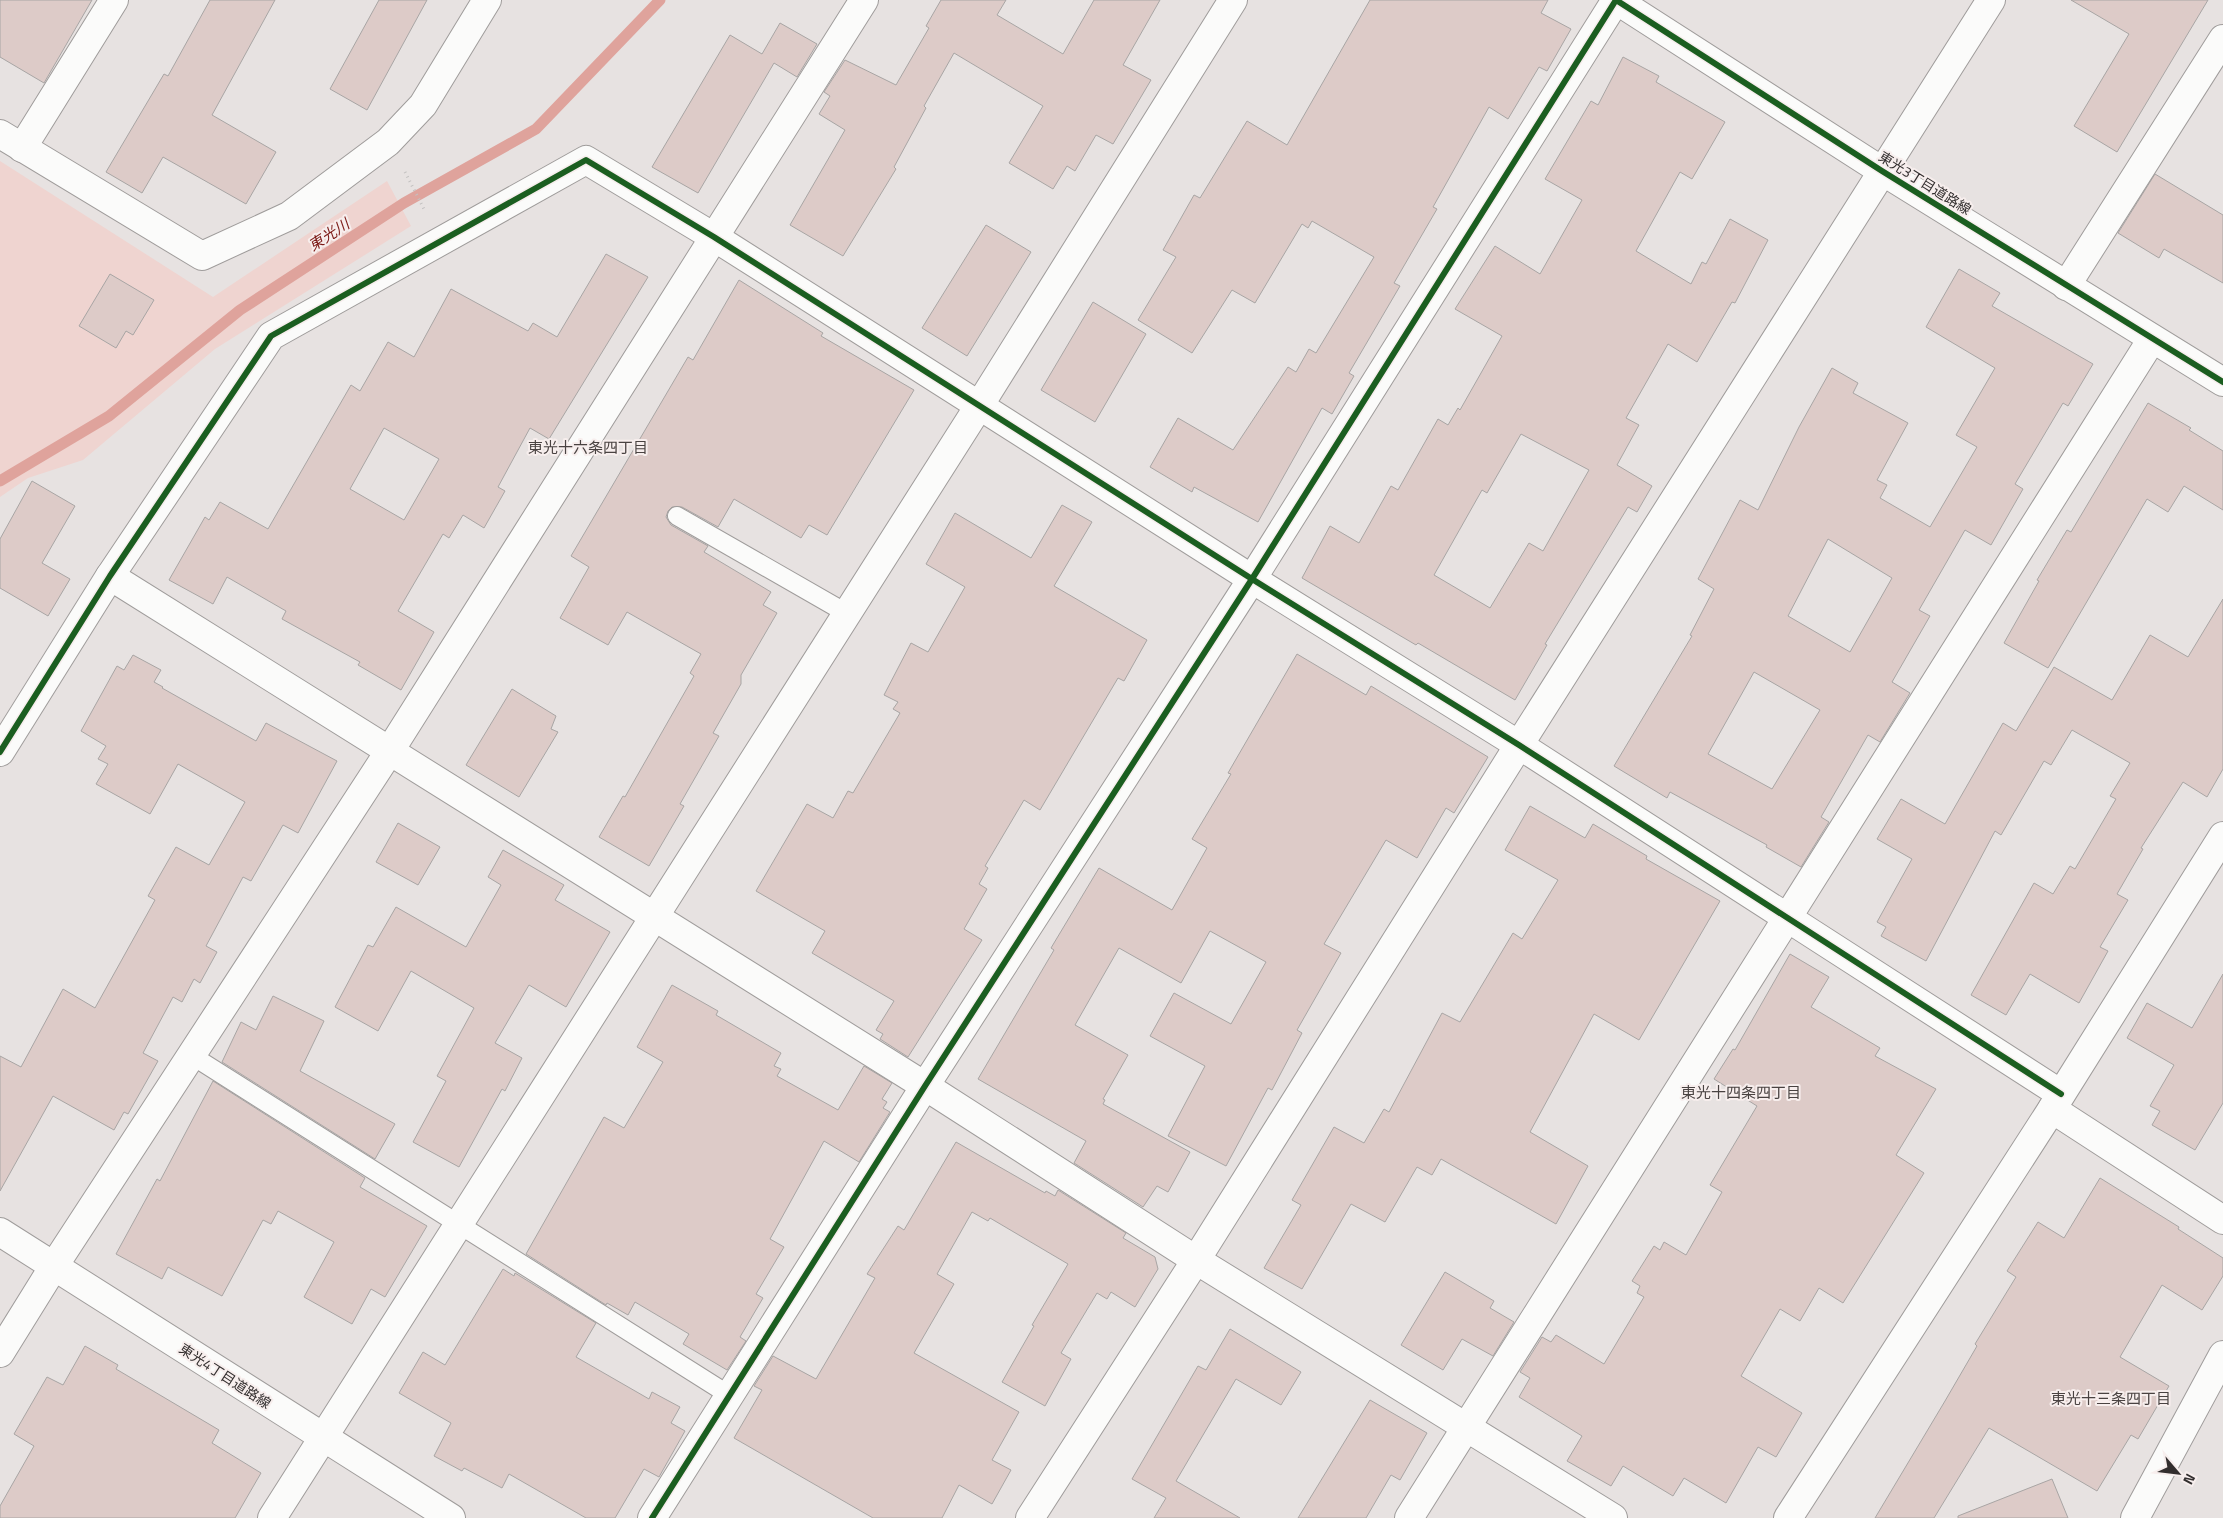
<svg xmlns="http://www.w3.org/2000/svg" width="2223" height="1518" font-family="'Titillium Web','Noto Sans JP',sans-serif">
<style>
.green{fill:#efd4d0}
.lines{fill:none;stroke-linecap:round;stroke-linejoin:round}
.stream{stroke:#dfa39c;stroke-width:11}
.building{fill:#ddcbc8;stroke:#a8a5a4;fill-rule:evenodd}
.service-casing{stroke:#9f9c9b;stroke-width:20}
.minor-casing{stroke:#9f9c9b;stroke-width:30}
.tertiary-casing{stroke:#9f9c9b;stroke-width:30}
.path{stroke:#c3c1c0;stroke-width:3;stroke-dasharray:1 4;stroke-linecap:butt}
.service{stroke:#fbfbfa;stroke-width:18}
.minor{stroke:#fbfbfa;stroke-width:28}
.tertiary{stroke:#fbfbfa;stroke-width:28}
.cycleway-casing{stroke:#f7eeed;stroke-width:9}
.cycleway{stroke:#1b5e20;stroke-width:6}
.labels{text-anchor:middle;stroke-width:4;stroke-linejoin:round;paint-order:stroke}
.street-label{font-size:14px;fill:#322e2e;stroke:#f7eeed}
.water-label{font-size:15px;font-style:italic;fill:#7d1c19;stroke:#f7eeed}
.neighbourhood-label{font-size:15px;fill:#494241;stroke:#f7eeed}
</style>
<rect width="100%" height="100%" fill="#e7e2e1"/>
<path class="green" d="M0 161 213 297 387 181 411 226 215 349 83 460 28 478 0 497Z"/>
<g class="lines">
<path class="stream" d="M0 481 109 416 240 310 404 203 536 129 660 0"/>
</g>
<g class="building">
<path d="M0 0H92L44 83 0 57Z"/>
<path d="M210 0H275L212 115 276 152 246 204 163 157 142 193 106 172 164 74 168 76Z"/>
<path d="M379 0H427L367 110 330 89Z"/>
<path d="M941 0H1006L997 15 1063 54 1094 0H1160L1123 65 1151 80 1113 144 1096 135 1075 171 1067 166 1053 189 1009 163 1043 106 954 53 924 106 926 108 894 167 896 169 843 256 790 225 845 130 819 114 830 96 824 92 845 60 896 85 929 28 926 26Z"/>
<path d="M1370 0H1548L1541 13 1571 29 1547 71 1539 67 1508 119 1489 107 1433 207 1437 209 1394 283 1400 286 1349 373 1354 376 1332 414 1322 408 1258 522 1194 487 1192 492 1150 467 1178 418 1233 450 1288 367 1296 372 1309 349 1316 353 1374 257 1312 221 1308 228 1302 224 1255 303 1232 290 1192 353 1138 320 1176 257 1163 250 1194 195 1200 198 1247 121 1287 145Z"/>
<path d="M2071 0H2208L2117 152 2074 126 2129 34Z"/>
<path d="M780 23 817 44 797 77 774 63 698 193 652 167 730 35 762 54Z"/>
<path d="M1623 57 1659 76 1656 82 1725 122 1692 179 1680 172 1636 251 1691 284 1702 262 1706 264 1730 219 1768 240 1735 303 1732 302 1697 362 1668 344 1626 418 1639 425 1617 465 1652 486 1637 512 1628 507 1545 644 1547 645 1515 700 1418 643 1416 645 1302 578 1330 526 1359 543 1391 486 1398 490 1438 419 1448 425 1458 408 1460 410 1502 336 1455 309 1495 246 1540 274 1582 200 1545 179 1591 101 1598 105ZM1521 434 1589 470 1543 551 1529 543 1490 608 1434 575 1482 490 1487 493Z"/>
<path d="M2155 174 2223 215V283L2164 249 2159 258 2118 233Z"/>
<path d="M986 225 1031 252 967 356 922 328Z"/>
<path d="M606 254 648 277 549 439 530 428 498 487 505 491 484 528 463 515 449 538 443 534 398 611 434 632 401 690 358 665 360 662 282 619 286 611 227 577 213 604 169 580 205 517 209 520 220 502 268 529 351 385 360 391 388 342 414 357 451 289 528 331 533 323 557 337ZM384 428 439 459 404 520 350 489Z"/>
<path d="M1959 269 2000 293 1992 306 2093 364 2068 406 2063 403 2015 484 2023 489 1991 545 1965 530 1919 610 1930 616 1892 682 1910 693 1880 742 1868 735 1821 817 1829 822 1801 867 1766 847 1767 845 1670 792 1667 798 1614 766 1692 636 1690 635 1714 589 1698 579 1740 500 1758 510 1799 427 1832 368 1858 383 1853 393 1908 423 1877 480 1887 485 1880 498 1930 527 1977 447 1956 435 1995 368 1926 327ZM1828 539 1892 578 1850 652 1788 616ZM1754 672 1820 710 1772 789 1708 754Z"/>
<path d="M110 274 154 300 133 335 126 331 116 348 79 326Z"/>
<path d="M739 280 823 333 821 336 914 390 827 535 809 525 801 538 734 499 718 527 682 507H672L668 511 666 517 671 525 708 546 704 552 771 592 763 605 777 613 741 675V684L713 733 719 736 680 804 684 806 649 866 599 837 623 796 625 797 694 676 690 673 701 654 627 612 608 645 560 618 589 567 571 556 688 357 693 360Z"/>
<path d="M1093 302 1146 334 1095 422 1041 390Z"/>
<path d="M2148 403 2191 428 2189 430 2223 451V510L2184 486 2168 512 2147 499 2048 668 2004 643 2039 581 2037 580 2067 530 2071 532Z"/>
<path d="M32 481 75 506 42 563 70 579 48 616 0 588V539Z"/>
<path d="M1062 505 1092 522 1054 586 1147 640 1124 681 1118 678 1040 810 1024 800 985 866 988 868 979 884 987 889 964 929 982 940 908 1057 880 1039 883 1034 876 1030 894 1001 812 953 825 931 756 891 807 804 833 818 848 791 853 793 900 713 893 709 898 702 884 695 911 643 928 652 965 587 926 564 955 513 1031 558Z"/>
<path d="M2223 599V769L2207 797 2183 782 2141 848 2143 849 2117 894 2128 900 2100 947 2108 951 2079 1003 2030 974 2006 1015 1971 995 2034 883 2053 894 2070 866 2075 869 2116 799 2110 796 2130 763 2072 730 2051 765 2044 761 2001 835 1995 831 1926 961 1881 936 1886 927 1877 922 1912 859 1877 839 1901 799 1945 824 2003 723 2016 731 2054 667 2112 700 2150 635 2188 657Z"/>
<path d="M1297 654 1366 695 1371 686 1488 757 1454 813 1446 808 1417 858 1386 840 1324 944 1341 953 1297 1030 1302 1033 1272 1090 1268 1088 1226 1166 1168 1136 1205 1066 1150 1036 1174 993 1231 1024 1266 962 1210 931 1181 983 1119 948 1075 1025 1128 1055 1103 1099 1105 1100 1103 1104 1190 1152 1168 1192 1157 1186 1143 1207 1074 1163 1086 1141 978 1079 1054 950 1051 948 1099 868 1172 910 1207 848 1192 839 1231 774 1228 773Z"/>
<path d="M133 655 161 670 154 682 163 687 162 688 256 741 266 723 337 761 298 833 283 825 251 881 243 877 206 946 217 952 200 983 194 979 182 1002 173 997 143 1053 158 1061 128 1114 124 1112 114 1130 53 1096 0 1191V1056L21 1067 63 989 95 1008 155 900 148 896 176 847 209 865 245 802 178 764 150 814 96 784 108 764 98 759 106 746 81 731 117 666 124 670Z"/>
<path d="M512 689 556 716 551 729 558 732 519 797 466 765Z"/>
<path d="M1530 806 1585 838 1593 824 1647 856 1646 859 1720 901 1639 1040 1594 1014 1530 1132 1588 1166 1556 1224 1441 1159 1432 1175 1417 1167 1385 1222 1351 1204 1302 1289 1264 1268 1301 1205 1292 1200 1334 1127 1364 1143 1384 1109 1389 1112 1442 1013 1460 1022 1513 933 1522 939 1558 880 1505 850Z"/>
<path d="M398 823 440 847 418 885 376 862Z"/>
<path d="M503 850 564 885 555 900 610 932 566 1007 529 985 495 1043 522 1058 505 1091 502 1089 459 1167 413 1142 446 1081 437 1076 474 1008 411 971 378 1031 335 1007 368 945 373 947 396 907 466 947 501 885 488 877Z"/>
<path d="M1790 954 1829 977 1811 1007 1880 1048 1875 1056 1936 1089 1896 1155 1924 1173 1843 1303 1819 1288 1800 1321 1780 1309 1741 1376 1802 1413 1776 1457 1758 1447 1726 1503 1684 1478 1673 1496 1623 1466 1611 1486 1567 1461 1582 1436 1519 1397 1530 1378 1520 1372 1542 1337 1551 1342 1556 1335 1604 1364 1644 1297 1637 1293 1640 1286 1632 1281 1654 1246 1660 1250 1664 1242 1686 1255 1722 1192 1710 1185 1757 1106 1714 1079 1733 1049 1735 1050Z"/>
<path d="M2223 974V1103L2195 1150 2152 1125 2160 1111 2150 1106 2174 1065 2127 1038 2147 1003 2192 1028Z"/>
<path d="M672 985 718 1011 716 1015 781 1053 774 1066 781 1069 777 1076 838 1110 864 1066 892 1083 882 1099 887 1102 883 1108 890 1112 859 1162 824 1141 770 1239 784 1247 756 1294 763 1298 740 1337 746 1341 727 1370 683 1344 689 1334 635 1302 628 1315 607 1303 606 1305 526 1254 604 1117 624 1128 663 1062 637 1047Z"/>
<path d="M273 996 324 1021 300 1071 395 1124 375 1159 222 1062 241 1022 256 1030Z"/>
<path d="M213 1081 365 1178 360 1187 427 1226 385 1297 371 1289 352 1324 304 1297 334 1242 278 1211 271 1224 263 1220 222 1296 168 1267 162 1279 116 1254 157 1179 160 1181Z"/>
<path d="M956 1142 1045 1193 1046 1191 1055 1196 1058 1190 1126 1233 1123 1238 1155 1257 1158 1269 1135 1307 1111 1292 1107 1299 1097 1293 1061 1353 1071 1359 1045 1406 1002 1382 1034 1326 1032 1325 1068 1264 990 1218 988 1221 972 1212 937 1274 954 1284 914 1353 1019 1412 992 1460 1011 1470 992 1504 959 1485 942 1518H873L734 1438 762 1390 754 1386 773 1356 816 1379 875 1278 867 1274 898 1226 904 1230Z"/>
<path d="M2100 1178 2179 1227 2178 1229 2223 1258V1276L2202 1310 2162 1285 2120 1357 2169 1386 2138 1439 2131 1435 2097 1491 1989 1428 1934 1518H1875L1945 1401 1977 1346 1975 1344 2016 1277 2007 1271 2038 1222 2064 1238Z"/>
<path d="M503 1269 514 1276 515 1273 596 1323 576 1357 649 1399 652 1392 680 1407 671 1423 685 1431 659 1477 644 1469 615 1518H586L509 1474 502 1488 464 1468 462 1471 434 1456 451 1423 399 1393 423 1352 445 1365Z"/>
<path d="M1445 1272 1494 1301 1490 1308 1514 1322 1493 1356 1462 1339 1443 1370 1401 1345Z"/>
<path d="M1230 1329 1301 1372 1281 1405 1236 1379 1176 1481 1240 1518H1154L1166 1498 1132 1479 1198 1366 1206 1370Z"/>
<path d="M85 1346 118 1365 116 1369 219 1430 212 1443 261 1473 235 1518H0V1506L34 1446 14 1434 47 1377 63 1385Z"/>
<path d="M1370 1400 1427 1433 1400 1480 1391 1475 1366 1518H1298Z"/>
<path d="M2052 1479 2068 1518H1958V1516Z"/>
</g>
<g class="lines">
<defs>
<g id="service">
<path d="M677 516 848 614"/>
<path d="M191 1055 729 1395"/>
</g>
<g id="minor">
<path d="M0 134 202 256 289 216 388 142 423 105 487 0"/>
<path d="M22 148 114 0"/>
<path d="M2066 286 2223 39"/>
<path d="M110 576 925 1086 1196 1260 1613 1518"/>
<path d="M0 752 110 576 271 336 586 160 714 237 1252 579 1519 745 2061 1094"/>
<path d="M2052 1109 2223 1220"/>
<path d="M0 1353 54 1266 389 752 864 0"/>
<path d="M272 1518 979 406 1233 0"/>
<path d="M652 1518 925 1086 1252 579 1616 0"/>
<path d="M1409 1518 2152 339"/>
<path d="M1788 1518 2052 1109 2223 836"/>
<path d="M2135 1518 2223 1355"/>
</g>
<g id="tertiary">
<path d="M1616 0 1882 171 2223 382"/>
<path d="M0 1232 451 1518"/>
<path d="M1030 1518 1196 1260 1519 745 1991 0"/>
</g>
</defs>
<use href="#service" class="service-casing"/>
<use href="#minor" class="minor-casing"/>
<use href="#tertiary" class="tertiary-casing"/>
<path class="path" d="M405 172 425 211"/>
<use href="#service" class="service"/>
<use href="#minor" class="minor"/>
<use href="#tertiary" class="tertiary"/>
<defs>
<g id="cycleway">
<path d="M0 752 110 576 271 336 586 160 714 237 1252 579 1519 745 2061 1094"/>
<path d="M652 1518 925 1086 1252 579 1616 0 1882 171 2223 382"/>
</g>
</defs>
<use href="#cycleway" class="cycleway-casing"/>
<use href="#cycleway" class="cycleway"/>
</g>
<g class="labels">
<g class="street-label">
<text transform="translate(1925 183) rotate(32)" y="5">東光3丁目道路線</text>
<text transform="translate(225 1376) rotate(33)" y="5">東光4丁目道路線</text>
</g>
<g class="water-label">
<text transform="translate(329 235) rotate(-33)" y="5">東光川</text>
</g>
<g class="neighbourhood-label">
<text x="588" y="453">東光十六条四丁目</text>
<text x="1741" y="1098">東光十四条四丁目</text>
<text x="2111" y="1404">東光十三条四丁目</text>
</g>
</g>
<g transform="translate(2178 1473) rotate(118)" stroke="#f7eeed" stroke-width="4" paint-order="stroke">
<path d="M0-4L9 19L0 12L-9 19Z" fill="#322e2e"/>
<text y="-8" font-size="14" font-weight="bold" text-anchor="middle" fill="#322e2e">N</text>
</g>
</svg>
